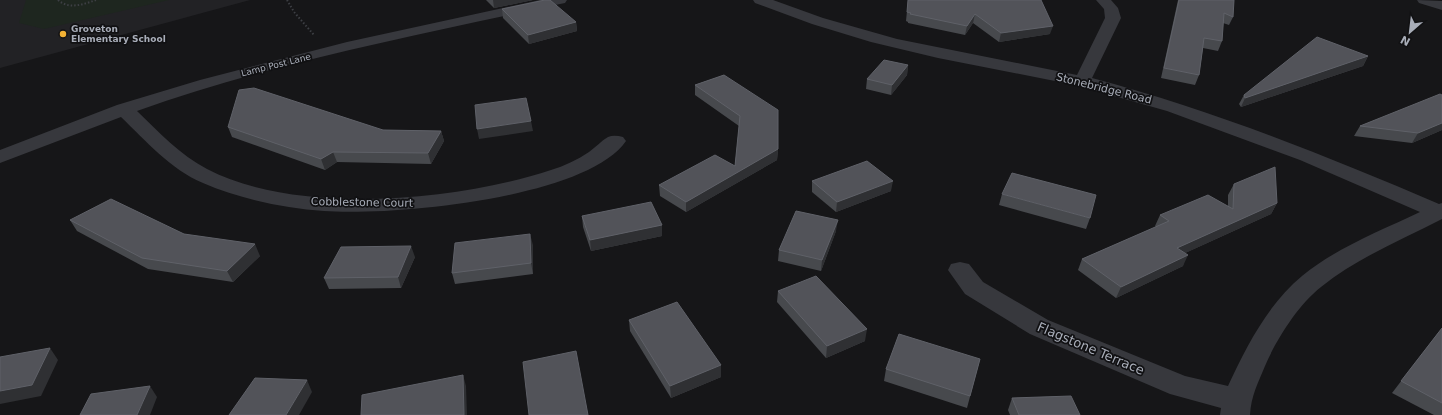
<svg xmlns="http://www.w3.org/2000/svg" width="1442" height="415" font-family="'DejaVu Sans',sans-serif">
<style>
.built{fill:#222225}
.green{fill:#1e261f}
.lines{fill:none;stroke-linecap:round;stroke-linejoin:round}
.path{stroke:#3d3f44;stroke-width:2;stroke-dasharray:1.5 2;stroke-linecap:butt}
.minor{fill:#37383d;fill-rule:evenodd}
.wall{fill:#47494d}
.shaded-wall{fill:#2f3033}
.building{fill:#525359;stroke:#5f6168}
.poi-dot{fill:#f2b134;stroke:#111113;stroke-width:1.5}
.labels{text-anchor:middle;stroke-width:3.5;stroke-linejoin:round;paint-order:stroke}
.far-poi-label{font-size:9px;font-weight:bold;fill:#a8adb8;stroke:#111113;text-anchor:start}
.far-street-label{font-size:9px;fill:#a8adb8;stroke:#111113}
.street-label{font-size:11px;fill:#a8adb8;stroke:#111113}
.near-street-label{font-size:13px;fill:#a8adb8;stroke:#111113}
</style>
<rect width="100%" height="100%" fill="#161618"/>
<path class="built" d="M0 0H250L0 68Z"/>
<path class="green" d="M26 0H169L44 29 19 23Z"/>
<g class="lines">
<g class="path">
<path d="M58 0C69 10 84 4 96 0"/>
<path d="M287 0 294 12 314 35"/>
</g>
<g class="minor">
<path d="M540 0H567L565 3 560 4C419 35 274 62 137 111 159 132 180 155 207 169 297 216 457 201 551 170 564 166 577 160 589 152 596 147 601 141 608 137 613 135 618 136 623 137L626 141C586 199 390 216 324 211 283 208 240 199 203 183 170 169 146 141 121 117L0 163V150L117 105 200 80 347 42Z"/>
<path d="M753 0H773L823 18 897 39 1077 75 1105 18 1104 9 1096 0H1111L1118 8 1121 18 1092 78C1212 110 1325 155 1439 204L1442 203V219C1401 240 1357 258 1321 287 1298 305 1276 340 1265 366 1258 383 1251 396 1250 415H1220L1221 408 1170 394 1030 334 965 294 948 270 951 264 960 262 969 264 983 282 1048 320 1185 376 1228 386C1246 347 1268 304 1302 276 1336 248 1380 231 1420 212L1300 160 1167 111 1075 85 938 58 871 42 812 24 755 3Z"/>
<path d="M1417 0 1442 1V10L1419 3Z"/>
</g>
</g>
<g class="wall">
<path d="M486 0H533L494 8Z"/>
<path d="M908 0H1041L1050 34 999 42 973 23 965 35 908 23V22L906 21Z"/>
<path d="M1178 0H1234L1233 17 1229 25 1223 23 1222 41 1218 51 1203 48 1199 75 1195 85 1161 78Z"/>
<path d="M502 9 576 22 577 31 529 44 503 18Z"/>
<path d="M1368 56 1363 66 1241 107 1239 104 1244 95Z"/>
<path d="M908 65 907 75 891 95 866 89 867 79Z"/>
<path d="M724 75 778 149 777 160 686 212 660 196 659 185 735 166 739 126 695 95V85Z"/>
<path d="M1442 95V130L1412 143 1354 136 1360 126Z"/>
<path d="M228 127 441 131 444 141 431 164 337 162 325 170 232 137Z"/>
<path d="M812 181 891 191 836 212 812 192Z"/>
<path d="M1234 184 1277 203 1271 214 1185 253 1183 266 1116 298 1078 270 1082 259 1156 227 1155 226 1160 215 1228 206V195Z"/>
<path d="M1002 194 1090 218 1086 229 999 205Z"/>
<path d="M582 216 662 225V236L591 251 583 227Z"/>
<path d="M70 220 184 234 260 256 233 282 148 269 77 231Z"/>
<path d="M836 231 821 271 778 261 779 250Z"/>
<path d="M533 245V274L455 284 452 273Z"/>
<path d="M415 257 401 288 329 289 324 278Z"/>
<path d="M778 291 865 341 826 358 777 302Z"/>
<path d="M629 320 721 377 671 398 630 331Z"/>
<path d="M1442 328V415H1434L1392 393Z"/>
<path d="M980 359 967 408 884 381 886 369Z"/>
<path d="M1012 398 1080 415H1010L1008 410Z"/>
</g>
<g class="shaded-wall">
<path d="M493 0H533L494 8Z"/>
<path d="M975 14 973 23 965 35 967 26Z"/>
<path d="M576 22 577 31 529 44 528 35Z"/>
<path d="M1053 26 1050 34 999 42 1001 33Z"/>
<path d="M1368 56 1363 66 1241 107 1245 98Z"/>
<path d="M908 65 907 75 891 95 892 85Z"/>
<path d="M531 121 533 131 479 139 477 129Z"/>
<path d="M1442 123V130L1412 143 1418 133Z"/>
<path d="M441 131 444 141 431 164 428 153Z"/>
<path d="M778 149 777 160 686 212V202Z"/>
<path d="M333 152 337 162 325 170 321 159Z"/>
<path d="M893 181 891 191 836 212 837 202Z"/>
<path d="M1277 203 1271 214 1172 259 1177 248Z"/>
<path d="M838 220 836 231 821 271 822 260Z"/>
<path d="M662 225V236L591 251 590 240Z"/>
<path d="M530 234 533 245V274L531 263Z"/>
<path d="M255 244 260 256 233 282 227 271Z"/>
<path d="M411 246 415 257 401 288 398 277Z"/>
<path d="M1188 255 1183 266 1116 298 1121 287Z"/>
<path d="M867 329 865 341 826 358 827 346Z"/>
<path d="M50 348 58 360 41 396 0 404V391Z"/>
<path d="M721 365V377L671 398 670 386Z"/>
<path d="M463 375 466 386 467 415H464Z"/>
<path d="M307 380 312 392 299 415H286Z"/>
<path d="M150 386 157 397 150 415H137Z"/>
</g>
<g class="building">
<path d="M545 0H550L576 22 528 35 502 9Z"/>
<path d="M908 0H1041L1053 26 1001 33 975 14 967 26 910 14 911 13 907 12Z"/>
<path d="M1179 0H1234L1233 17 1224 13 1222 41 1204 38 1199 75 1164 68Z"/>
<path d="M1317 37 1368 56 1245 98 1244 95Z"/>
<path d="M884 60 908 65 892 85 867 79Z"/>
<path d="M724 75 778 110V149L686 202 659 185 715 155 735 166 740 116 695 85Z"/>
<path d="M254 88 383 130 441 131 428 153 333 152 321 159 228 127 239 90Z"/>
<path d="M1440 94 1442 95V123L1418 133 1360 126Z"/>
<path d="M526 98 531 121 477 129 475 105Z"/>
<path d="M867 161 893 181 837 202 812 181Z"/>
<path d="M1275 167 1277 203 1177 248 1188 255 1121 287 1082 259 1169 221 1160 215 1208 195 1233 209 1234 184Z"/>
<path d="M1012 173 1096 195 1090 218 1002 194Z"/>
<path d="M111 199 184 234 255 244 227 271 142 258 70 220Z"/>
<path d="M651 202 662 225 590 240 582 216Z"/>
<path d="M796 211 838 220 822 260 779 250Z"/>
<path d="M530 234 531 263 452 273 455 243Z"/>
<path d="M411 246 398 277 324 278 341 247Z"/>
<path d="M816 276 867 329 827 346 778 291Z"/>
<path d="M677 302 721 365 670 386 629 320Z"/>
<path d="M1442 328V403L1401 381Z"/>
<path d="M899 334 980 359 970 396 886 369Z"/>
<path d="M50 348 32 385 0 391V357Z"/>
<path d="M576 351 588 415H529L523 362Z"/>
<path d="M463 375 464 415H361L362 395Z"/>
<path d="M255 378 307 380 286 415H229Z"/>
<path d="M150 386 137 415H80L91 394Z"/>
<path d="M1071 396 1080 415H1019L1012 398Z"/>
</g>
<circle class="poi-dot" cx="63" cy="34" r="4"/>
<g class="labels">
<g class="far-poi-label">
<text x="71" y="32">Groveton<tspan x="71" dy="10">Elementary School</tspan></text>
</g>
<g class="far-street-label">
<text transform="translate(276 65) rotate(-14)" y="3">Lamp Post Lane</text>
</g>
<g class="street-label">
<text transform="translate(1104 88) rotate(14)" y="4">Stonebridge Road</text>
<text transform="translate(362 202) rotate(1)" y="4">Cobblestone Court</text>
</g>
<g class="near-street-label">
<text transform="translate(1091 348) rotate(23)" y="5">Flagstone Terrace</text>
</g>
</g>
<g transform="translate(1410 32) rotate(208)" stroke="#111113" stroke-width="3" paint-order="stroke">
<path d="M0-3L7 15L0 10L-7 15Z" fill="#a8adb8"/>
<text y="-6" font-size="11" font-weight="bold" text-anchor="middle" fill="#a8adb8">N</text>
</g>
</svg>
